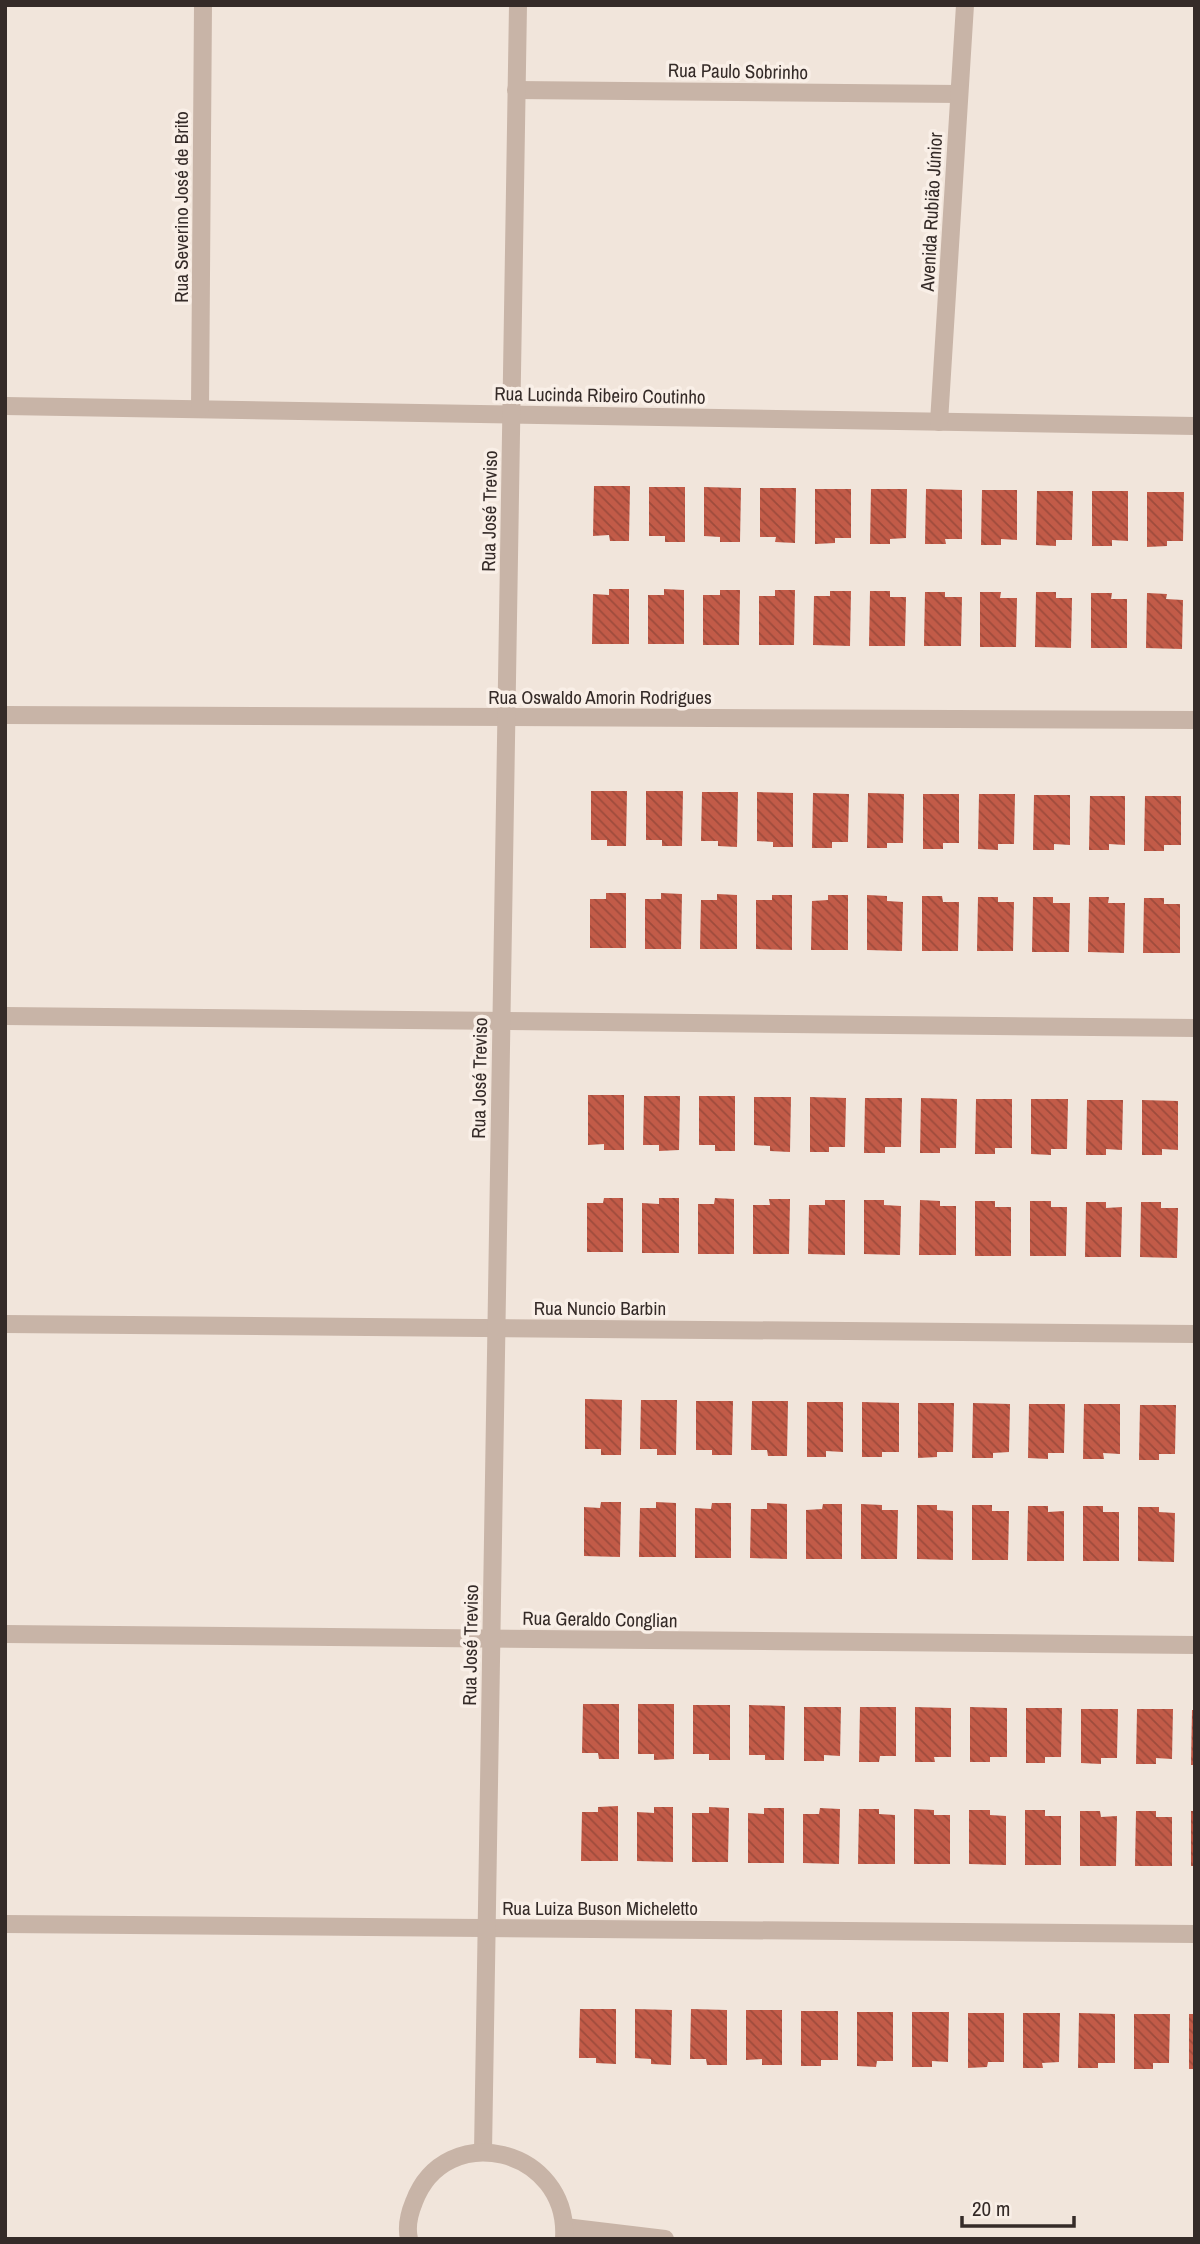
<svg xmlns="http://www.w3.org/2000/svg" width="1200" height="2244" font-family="'Archivo Narrow',sans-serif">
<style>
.building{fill:url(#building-back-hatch)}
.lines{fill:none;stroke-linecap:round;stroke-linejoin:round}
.minor{stroke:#c8b4a7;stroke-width:18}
.labels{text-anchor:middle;stroke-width:7;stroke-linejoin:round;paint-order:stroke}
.street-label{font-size:19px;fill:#352b28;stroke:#f9efe7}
</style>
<defs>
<pattern id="building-back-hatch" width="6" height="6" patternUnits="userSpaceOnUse" patternTransform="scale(1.75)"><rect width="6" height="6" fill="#c25b48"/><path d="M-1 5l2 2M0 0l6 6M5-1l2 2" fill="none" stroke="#9e4b3c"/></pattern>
</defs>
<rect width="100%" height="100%" fill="#f1e5db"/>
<g class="building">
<path d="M594 486H630L629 541H610L609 535 593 536Z"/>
<path d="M649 487H685V542H665V536H649Z"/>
<path d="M704 487 741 488 740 542H720V537L704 536Z"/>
<path d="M760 488H796L795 543 775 542 776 537H760Z"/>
<path d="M815 489H851V538H835V543L815 544Z"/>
<path d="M871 489H907L906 538 890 539V544H870Z"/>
<path d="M926 489 962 490V539H945L946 544H925Z"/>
<path d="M982 490H1017V540L1001 539V545H981Z"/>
<path d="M1037 491H1073L1072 540H1056V546L1036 545Z"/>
<path d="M1092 491H1128V541L1112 540V546H1092Z"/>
<path d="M1147 492H1184L1183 541H1167V546L1147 547Z"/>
<path d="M609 589H629V644H592L593 594 609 595Z"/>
<path d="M664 589 684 590V644H648V595H664Z"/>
<path d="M720 590H740L739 645H703V595H720Z"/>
<path d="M775 590H795L794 645H759V596H775Z"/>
<path d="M830 591H851L850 646 813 645 814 596H830Z"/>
<path d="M870 591H890V597H906L905 646H869Z"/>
<path d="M925 592H945V597H962L961 646H924Z"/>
<path d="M980 592H1001L1000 598H1017L1016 647H980Z"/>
<path d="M1036 592H1056V598H1072L1071 648 1035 647Z"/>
<path d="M1091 593H1112L1111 599H1127V648H1091Z"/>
<path d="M1147 593 1167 594 1166 599 1183 600 1182 649 1146 648Z"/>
<path d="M591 791H627L626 846H607V840H591Z"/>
<path d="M646 791H683L682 846H662V840H646Z"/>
<path d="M702 792H738L737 847 718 846V841H701Z"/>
<path d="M757 792 793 793V847H773V842L757 841Z"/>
<path d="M813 793 849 794 848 842H832V848H812Z"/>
<path d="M868 793 904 794 903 843H887V848H867Z"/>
<path d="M923 794H959V843H943V849H923Z"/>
<path d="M979 794H1015L1014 844H998V850L978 849Z"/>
<path d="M1034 795H1070V845L1054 844V850H1033Z"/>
<path d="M1090 796H1125V845L1109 844V850H1089Z"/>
<path d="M1145 796H1181V845H1164V851H1144Z"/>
<path d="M606 893H626V948H590V899H606Z"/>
<path d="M661 893 682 894 681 949H645V899H661Z"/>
<path d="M717 894 737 895V949H700L701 900H717Z"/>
<path d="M772 895H792V950L756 949V900H772Z"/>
<path d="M828 895H848V950H811L812 901 828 900Z"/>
<path d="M867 895 887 896V901L903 902 902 951 867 950Z"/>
<path d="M922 896H942L943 902H959L958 951H922Z"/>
<path d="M978 897H998V902H1014L1013 951H977Z"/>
<path d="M1033 897H1053V903H1070L1069 952H1032Z"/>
<path d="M1089 897H1109L1108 903H1125L1124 953 1088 952Z"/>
<path d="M1144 898H1164V904H1180V953H1143Z"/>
<path d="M588 1095H624V1150H604V1144L588 1145Z"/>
<path d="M644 1096H680L679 1150 659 1151V1145H643Z"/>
<path d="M699 1096H735V1151H715V1145H699Z"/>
<path d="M754 1097H791L790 1152 770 1151V1146L754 1145Z"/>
<path d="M810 1097 846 1098 845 1147H829V1152H810Z"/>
<path d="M865 1098H902L901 1147H885V1153H864Z"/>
<path d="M921 1098 957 1099 956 1148H940V1153H920Z"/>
<path d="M976 1099H1012V1148H995V1154H975Z"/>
<path d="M1031 1099H1068L1067 1149H1051V1155L1031 1154Z"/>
<path d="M1087 1100H1123L1122 1150 1106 1149V1155H1086Z"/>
<path d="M1142 1100 1178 1101V1150L1162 1149V1155H1142Z"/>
<path d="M604 1198H623V1252H587V1203H603Z"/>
<path d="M659 1198H679V1253H642V1203L659 1204Z"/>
<path d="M715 1198 734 1199V1254H698V1204H714Z"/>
<path d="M769 1199H790L789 1254H753V1205H770Z"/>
<path d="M825 1200H845V1255L808 1254 809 1205H825Z"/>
<path d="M864 1200H884V1205L901 1206 900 1255 864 1254Z"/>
<path d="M920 1200 940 1201V1206H956V1255H919Z"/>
<path d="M975 1201H995V1207H1011V1256H975Z"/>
<path d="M1030 1201H1051V1207H1067L1066 1256H1030Z"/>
<path d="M1086 1202H1106V1208L1122 1207 1121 1257H1085Z"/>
<path d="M1141 1202H1161V1208H1178L1177 1258 1140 1257Z"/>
<path d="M585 1399 622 1400 621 1455H601V1449H585Z"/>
<path d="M641 1400H677L676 1455H657V1449H640Z"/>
<path d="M696 1401H733L732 1455H712V1450H696Z"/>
<path d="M752 1401H788L787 1456H768L767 1450H751Z"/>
<path d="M807 1402H843V1452L826 1451V1457H807Z"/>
<path d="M862 1402 899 1403V1452H882V1457H862Z"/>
<path d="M918 1403H954L953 1452H937V1457L918 1458Z"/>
<path d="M973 1403 1010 1404 1009 1452 993 1453V1458H972Z"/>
<path d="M1029 1404H1065L1064 1453H1048V1459L1028 1458Z"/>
<path d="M1084 1404H1120V1454L1103 1453 1104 1459H1083Z"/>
<path d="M1140 1405H1176L1175 1454H1159V1460H1139Z"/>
<path d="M601 1502H621L620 1557 584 1556V1507L600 1508Z"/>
<path d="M656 1502 676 1503V1557H639L640 1508H656Z"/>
<path d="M712 1503H731V1558H695V1508L711 1509Z"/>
<path d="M767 1503 787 1504V1559L750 1558 751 1509H767Z"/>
<path d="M823 1504H842V1559H806V1510L822 1509Z"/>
<path d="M861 1504 882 1505V1510H898L897 1559H861Z"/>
<path d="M917 1505H937V1510L953 1511V1560L917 1559Z"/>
<path d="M972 1505H992V1511H1009L1008 1560H972Z"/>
<path d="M1028 1506H1048V1512L1064 1511V1561H1027Z"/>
<path d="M1083 1506H1103V1512H1119V1561H1083Z"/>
<path d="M1138 1507H1159V1512L1175 1513 1174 1562 1138 1561Z"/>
<path d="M583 1704H619V1759H599L598 1753H582Z"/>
<path d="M638 1704H674V1759L654 1760V1754H638Z"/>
<path d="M693 1705H730V1760H709V1754H693Z"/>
<path d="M749 1705 785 1706 784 1760H765V1755H749Z"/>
<path d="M804 1707H841L840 1756 824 1755V1761H804Z"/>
<path d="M860 1707H896V1756H880L879 1762H859Z"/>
<path d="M915 1707 951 1708V1757H934L935 1762H915Z"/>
<path d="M970 1707 1007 1708V1757H990V1762H970Z"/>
<path d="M1026 1708H1062L1061 1757H1045V1763H1026Z"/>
<path d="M1081 1709H1118L1117 1758H1101V1764L1081 1763Z"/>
<path d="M1137 1709H1173L1172 1759 1156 1758V1764H1136Z"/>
<path d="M1192 1710H1195V1765H1191Z"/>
<path d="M618 1806V1861H581L582 1812H598V1807Z"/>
<path d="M654 1807H673V1862L637 1861V1812L654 1813Z"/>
<path d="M709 1807 729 1808 728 1862H692V1813H709Z"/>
<path d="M764 1808H784V1863H748V1813L764 1814Z"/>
<path d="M820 1808 840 1809 839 1864 803 1863V1814H819Z"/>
<path d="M859 1809H879V1814L895 1815V1864H858Z"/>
<path d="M914 1809 934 1810V1815H950V1864H914Z"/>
<path d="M969 1810H990V1815L1006 1816V1865L969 1864Z"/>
<path d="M1025 1810H1045V1816H1061V1865H1025Z"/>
<path d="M1080 1811H1100L1101 1817 1117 1816 1116 1866H1080Z"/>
<path d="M1136 1811H1156V1817H1172V1866H1135Z"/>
<rect x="1191" y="1811" width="4" height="55"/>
<path d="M580 2009H616V2064L596 2063V2058H579Z"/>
<path d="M635 2009 672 2010 671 2065 651 2064V2059L635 2058Z"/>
<path d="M691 2009 727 2010V2065H707L706 2059H690Z"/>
<path d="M746 2010H782V2065H762V2059L746 2060Z"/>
<path d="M801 2011H838V2060H821V2066H801Z"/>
<path d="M857 2012H893V2061H877L876 2067 857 2066Z"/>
<path d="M912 2012H949L948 2062 932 2061V2067H912Z"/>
<path d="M968 2013H1004V2062H988L987 2067 968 2068Z"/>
<path d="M1023 2013H1060L1059 2062 1042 2063 1043 2068H1023Z"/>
<path d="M1079 2013 1115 2014V2063H1098V2068H1078Z"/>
<path d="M1134 2014H1170L1169 2063H1153V2069H1134Z"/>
<rect x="1189" y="2014" width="6" height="55"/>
</g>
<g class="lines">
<g class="minor">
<path d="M516 90 959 94"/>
<path d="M5 406 1195 426"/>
<path d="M200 409 203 5"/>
<path d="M939 422 965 5"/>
<path d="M5 715 1195 720"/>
<path d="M5 1016 1195 1028"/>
<path d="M5 1324 1195 1334"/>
<path d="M5 1634 1195 1645"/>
<path d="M5 1924 1195 1934"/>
<path d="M483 2152 518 5"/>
<path d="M565 2227 665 2239"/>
<path d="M409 2239C406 2226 409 2214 414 2202 445 2118 570 2148 564 2239"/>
</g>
</g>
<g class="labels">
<g class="street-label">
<text transform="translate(738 71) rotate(1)" y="7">Rua Paulo Sobrinho</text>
<text transform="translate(181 207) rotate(-90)" y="7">Rua Severino José de Brito</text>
<text transform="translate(931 212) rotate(-87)" y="7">Avenida Rubião Júnior</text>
<text transform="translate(600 395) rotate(1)" y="7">Rua Lucinda Ribeiro Coutinho</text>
<text transform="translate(489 511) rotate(-89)" y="7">Rua José Treviso</text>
<text x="600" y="704">Rua Oswaldo Amorin Rodrigues</text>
<text transform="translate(479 1078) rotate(-89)" y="7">Rua José Treviso</text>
<text x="600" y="1315">Rua Nuncio Barbin</text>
<text transform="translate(600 1619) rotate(1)" y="7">Rua Geraldo Conglian</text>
<text transform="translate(470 1645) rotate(-89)" y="7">Rua José Treviso</text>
<text x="600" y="1915">Rua Luiza Buson Micheletto</text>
</g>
</g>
<rect width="1200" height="2244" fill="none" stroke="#352b28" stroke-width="14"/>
<path d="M962 2216v10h112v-10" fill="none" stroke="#352b28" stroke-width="3.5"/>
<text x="972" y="2216" font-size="21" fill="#352b28" stroke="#f9efe7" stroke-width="5" paint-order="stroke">20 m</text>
</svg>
